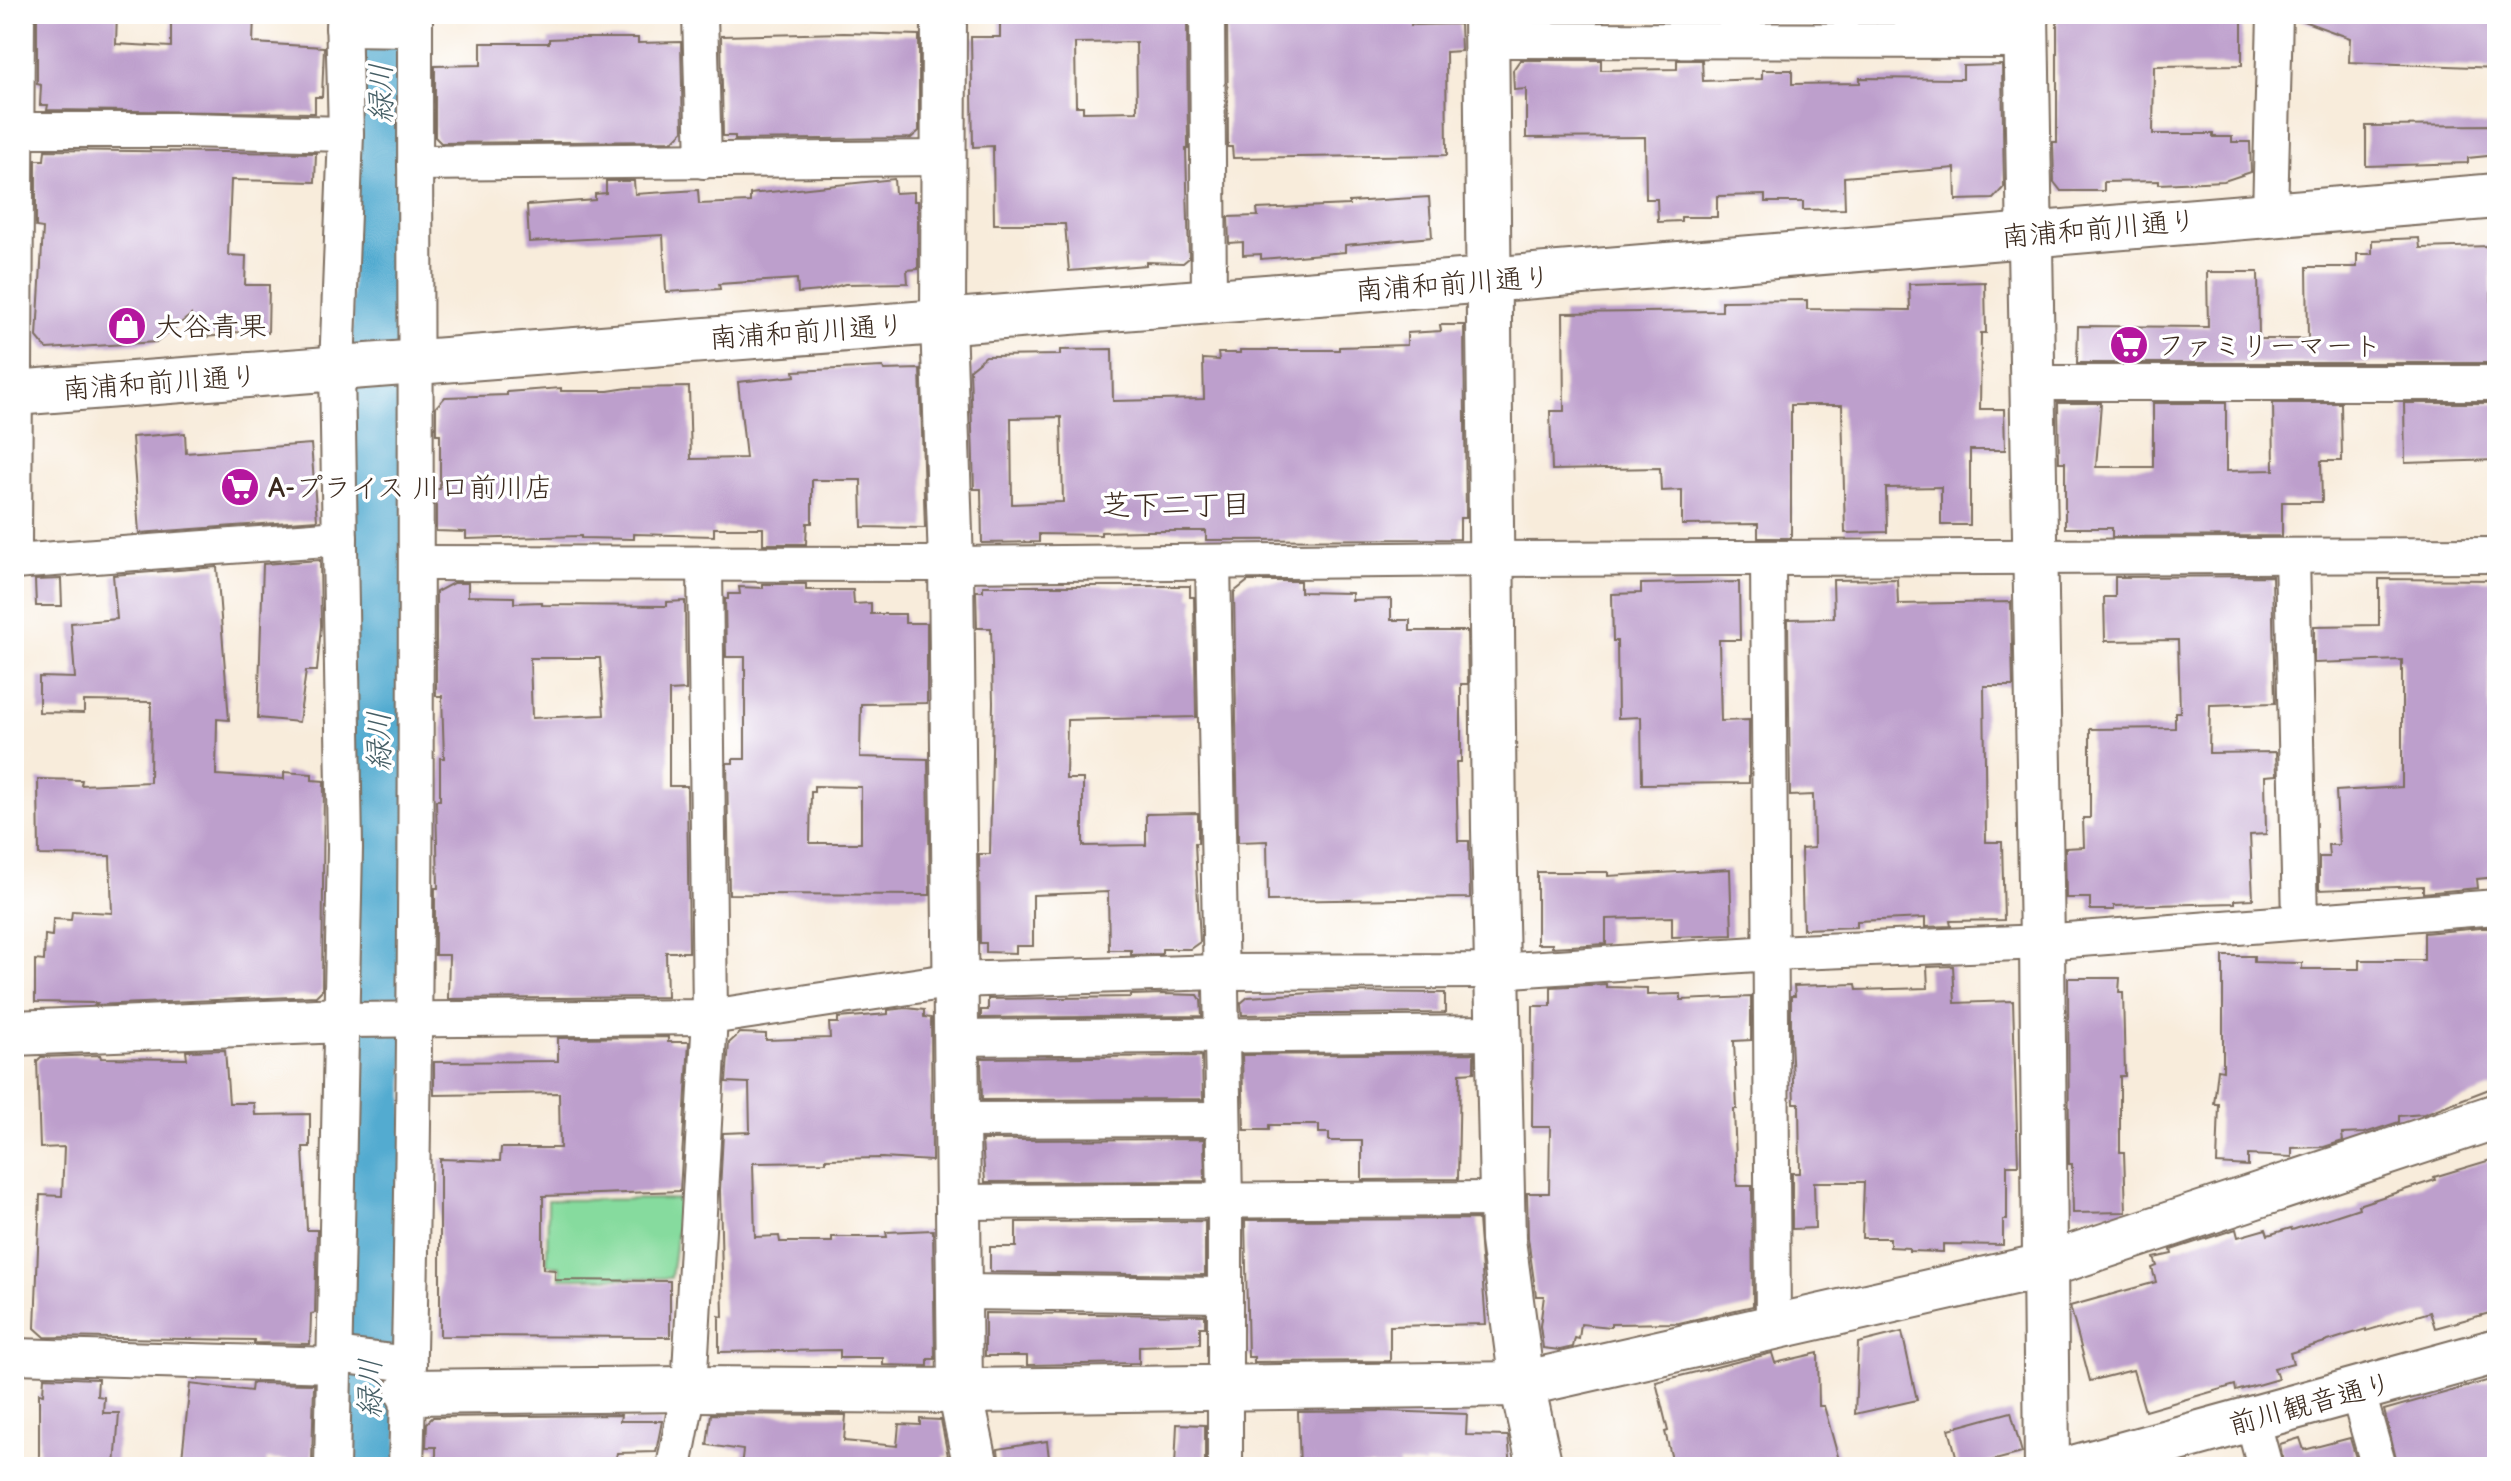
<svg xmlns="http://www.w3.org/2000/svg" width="2511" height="1481" font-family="'Balsamiq Sans','Klee One',sans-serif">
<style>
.green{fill:#86db9e;stroke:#60825e;stroke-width:2}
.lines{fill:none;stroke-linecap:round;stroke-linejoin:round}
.river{stroke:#53abd0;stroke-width:56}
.building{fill:#bd9fcc;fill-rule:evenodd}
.street-casing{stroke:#7d6e60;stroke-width:38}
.secondary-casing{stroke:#7d6e60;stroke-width:48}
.street{stroke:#fff;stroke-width:34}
.secondary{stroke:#fff;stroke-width:44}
.labels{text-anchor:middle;stroke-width:7;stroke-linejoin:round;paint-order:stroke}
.street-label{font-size:28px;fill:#3b2a1e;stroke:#fff}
.poi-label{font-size:28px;fill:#3b2a1e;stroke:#fff;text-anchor:start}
.water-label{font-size:30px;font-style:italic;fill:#455e65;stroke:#fff}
.neighbourhood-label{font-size:30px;fill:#3b2a1e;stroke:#fff}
</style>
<rect width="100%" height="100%" fill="#fff"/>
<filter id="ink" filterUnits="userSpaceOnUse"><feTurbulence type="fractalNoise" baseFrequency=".0125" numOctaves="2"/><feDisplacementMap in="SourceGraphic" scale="16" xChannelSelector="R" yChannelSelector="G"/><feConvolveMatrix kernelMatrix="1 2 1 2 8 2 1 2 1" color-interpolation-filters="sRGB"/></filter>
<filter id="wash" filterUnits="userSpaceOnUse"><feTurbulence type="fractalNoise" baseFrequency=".006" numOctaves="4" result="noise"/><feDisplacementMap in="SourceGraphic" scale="32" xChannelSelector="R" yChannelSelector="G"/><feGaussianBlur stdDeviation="1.8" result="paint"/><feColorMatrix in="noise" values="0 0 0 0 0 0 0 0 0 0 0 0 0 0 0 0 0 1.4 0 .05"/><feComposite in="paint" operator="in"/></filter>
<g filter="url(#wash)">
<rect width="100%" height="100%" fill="#f8ecdb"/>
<path class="green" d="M681 1199 671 1278H560V1266L547 1265 548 1200Z"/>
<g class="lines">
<path class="river" d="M369 1467C379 1041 383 615 379 189 378 131 382 72 381 14"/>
</g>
<g id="blocks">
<g class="building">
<path d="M37 14H117L116 44 171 47V14H254L253 43 324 47 322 97H315V113L47 110 48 105H40L41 85 37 84Z"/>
<path d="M1000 14H1187L1188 149H1186L1189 258 1183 263 1146 262V265L1069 271 1065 224H994L993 146 973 147 971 37H1000ZM1136 42 1137 111 1083 112V106H1076L1075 43Z"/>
<path d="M1227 14H1411V25L1460 24 1461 51 1446 52 1447 155 1233 158 1232 147H1228Z"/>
<path d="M2057 14H2242V65L2154 66 2153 134H2213V137H2232V142H2250L2251 172 2224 181 2159 184V181L2104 182V191H2061L2054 182 2053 142H2057Z"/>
<path d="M2295 14H2497V68L2349 62 2350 38 2295 18Z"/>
<path d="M844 33 919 35V131L911 138 735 140V136H723L721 36Z"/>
<path d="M572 38H638V43L681 42 683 131 673 141 441 143 435 137V66L481 65V43H549V39Z"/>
<path d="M1520 60H1601V70L1677 69V60H1702L1703 81 1762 79V70H1792V84L1860 83V78L1963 79V66L2002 65 2004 187 1993 199 1956 200 1955 168 1844 177 1845 209 1803 210V202H1765V195L1717 196V217H1681V221L1658 222 1657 199H1646L1645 137 1526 138V89L1514 90 1513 70Z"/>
<path d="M2497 125V155L2468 158V163L2366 166V126Z"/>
<path d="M45 150 316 153 315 182 231 180 228 255 246 256 245 285H269L268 333 226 332V335L193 338 191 315 157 342 47 349 37 337 43 228 36 227V160H44Z"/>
<path d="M894 179 895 193 914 192V201H918V269L907 270 908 283 845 284 820 291 798 293 797 279 719 284 720 289 666 292 663 235 529 242 527 205 595 200V194L606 193V181H634L635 194 698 190 699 204 750 202V194Z"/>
<path d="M1429 197 1432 237 1345 245V252L1261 259V254L1243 255V242L1229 243 1228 217 1258 216 1257 209 1349 205V202Z"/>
<path d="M2419 238 2420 248 2490 246 2492 317H2497V363H2077L2078 326 2208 327 2207 272H2258L2259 339H2308L2307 267H2357V254H2372V240Z"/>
<path d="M1985 282 1986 333H1981L1980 409H2004L2005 450H1970V525H1941V487L1886 488 1887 532 1845 533 1842 405H1791V538H1758V524L1682 525V490L1661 491 1660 468 1552 470 1550 411H1564L1563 313 1722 311V301L1807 300V309L1910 310 1909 284Z"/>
<path d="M1440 325H1464L1466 518H1460V539L1206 540V531H1143L1101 532V535L1039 534V542L982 543 981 489H974L970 369 986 356 1060 355V350L1112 349 1113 401 1204 399 1203 359 1219 360 1218 353H1240V350H1339V347L1407 345V333L1441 331ZM1061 417 1063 502 1012 504 1011 418Z"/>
<path d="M883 367 884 370 920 369 925 528 862 527 861 480H812V523H807L806 544H763V528H714V536L634 534V539L581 538V536L466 539V532L436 531V489H440V434H436V407L445 397 507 395V392L561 388V391H608L628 388 689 387 691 459 746 458 738 382 795 376 794 371Z"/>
<path d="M2058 403H2101L2096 467H2153V403H2226V471L2274 470 2273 403H2341L2342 461H2321L2322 502H2282V536L2112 537V528H2065V462H2059Z"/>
<path d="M2404 403H2497V460L2405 463Z"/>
<path d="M185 433 186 453 311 444 317 520 139 533 132 437Z"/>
<path d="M320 560 321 626 317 671H306L299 722 258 718 263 564Z"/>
<path d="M217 567 229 720 217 719 216 775 284 779V772L312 774V780L324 781 322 990 316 996 95 1005 97 1003 35 1002V960L44 961 45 935 52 936 53 919 71 920 72 911 112 913 110 856 39 855 38 779 82 780 81 785 150 782 151 702 84 701V713L39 712V677L75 678 71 623 117 619 113 575Z"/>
<path d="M2272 576 2275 703 2210 705 2209 753 2276 752 2277 775 2265 776 2266 834 2250 835 2253 899 2235 900V903L2114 906V910H2090V898H2066L2065 848 2084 847 2083 818H2090V729L2175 728V712H2180L2178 640 2105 641 2104 597H2115V577Z"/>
<path d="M61 579 62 606H36L35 580Z"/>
<path d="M1897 579 1898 604 2011 602 2013 686H1984L1986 842H2002L2004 920 1950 921 1951 926 1925 927V918L1857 921V927L1803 929 1801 849 1814 848 1813 795 1790 796 1788 619 1834 618 1833 580Z"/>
<path d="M2379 579 2497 580V627H2493L2494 633H2490L2489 714H2493L2492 765H2497V877L2477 879 2478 888 2423 893V886L2319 890V857H2329L2328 845H2339L2336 791 2402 787V660L2314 663V626L2379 625Z"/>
<path d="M1248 581H1300V592L1352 593V600L1391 599V620H1410V631H1467L1468 684H1461V762H1456L1458 841H1469L1470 898 1268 901 1267 841 1238 842 1234 592Z"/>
<path d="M1739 582 1740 640H1719L1721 721 1749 720V783L1642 784 1641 717 1618 718 1617 641H1613L1612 594 1641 593V584Z"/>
<path d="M453 583H468V596L514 597V603L542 602V605L667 606V602L685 601 686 690 669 691V786H687L689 952H666L667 997 448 999 449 955H435V888H438L436 800H440V758H444L442 696H436V592ZM530 658H600L604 715 532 718Z"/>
<path d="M763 584H806V590H853L854 604 871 603V614H905V623H927V703L861 704 860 757 928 759 930 895 729 894 727 763H733V759H745V657H726L725 599H728V594H740L739 587 763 588ZM814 786 861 787V843H810L811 792H814Z"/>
<path d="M983 586H1190V597H1194L1196 717 1067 720 1066 779H1083V846L1146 845V814L1198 813V843H1195L1200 942 1190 949H1162V954L1131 955V950H1109L1108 892 1033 895V946H1016V953L986 952V943H980L979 854H990L993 702 991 628H977L976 591H983Z"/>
<path d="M1730 869 1732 935 1672 937V917L1606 919V944L1552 947V944H1537V872H1608V876Z"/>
<path d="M2481 928H2497V1086L2424 1114 2399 1116V1122L2365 1133 2342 1134 2343 1141 2324 1147 2292 1148V1157L2248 1155V1166L2217 1164 2219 1104H2214L2218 1069 2223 1070V956H2254V962L2302 963V969H2359V960H2424V933Z"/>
<path d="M1953 966 1955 1003 2013 1001 2018 1165H2007V1220H2003V1245L1943 1244V1252L1909 1251V1248L1890 1247V1238H1862L1864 1182H1814L1815 1228 1792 1229V1173H1800L1799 1103H1794L1791 1039V996H1795L1794 986 1856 984 1857 990 1928 988 1927 967Z"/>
<path d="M2068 978H2120L2119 992H2123L2125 1076H2120V1152H2124L2126 1212 2073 1213 2072 1164H2069Z"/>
<path d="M1606 984V987L1647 988V995L1681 994V1000L1751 997V1040L1734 1041 1737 1109H1734L1737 1186H1752L1753 1306 1679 1323 1611 1324V1327L1581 1324 1579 1339 1575 1338 1573 1347 1560 1350 1543 1348 1540 1326 1544 1296H1536L1528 1238 1527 1193H1549L1550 1127H1532L1533 1006H1551V987Z"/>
<path d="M1327 992 1445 993V1013L1242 1015 1241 1003 1248 997Z"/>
<path d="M1162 994 1198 995 1201 1000 1202 1016 981 1018V1010H988V999L1131 997V995Z"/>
<path d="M906 1008 924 1010V1017L931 1018 932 1161 882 1158 826 1159V1162L753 1163 755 1237 779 1236 780 1242H832V1237H887L886 1232 933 1230 935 1359H928V1366L883 1365V1358H840V1350L719 1352V1316L723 1317 720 1190 723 1133 750 1132 749 1083 726 1082 729 1043 740 1033 766 1034V1040L830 1038 829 1023H838V1018L888 1014V1010Z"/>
<path d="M668 1037V1042H689L680 1191 543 1196V1269L555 1270V1280L670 1281V1337L440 1336V1159L500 1161 501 1148H560L559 1093 434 1095V1062L558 1061V1038Z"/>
<path d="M225 1050 229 1103H254L255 1115 310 1114V1147H303L307 1230H317L315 1313 311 1314 310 1344 254 1343V1340L45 1337 35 1328 40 1195 62 1196 64 1147 40 1148 37 1061 41 1057 100 1055 101 1058 187 1059 186 1051Z"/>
<path d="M1474 1053V1072L1460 1073 1458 1179 1362 1180V1141H1329V1133H1319V1125H1269V1130H1244L1242 1055Z"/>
<path d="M1202 1056 1203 1099 982 1100 981 1058Z"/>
<path d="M1204 1139 1205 1181 985 1182 982 1140Z"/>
<path d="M2497 1158V1249L2493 1250 2497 1268V1311L2435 1328 2430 1312 2366 1331V1329L2290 1353 2293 1363 2274 1368 2278 1379 2236 1391 2235 1385 2145 1411 2133 1370 2090 1381 2070 1306 2156 1282 2152 1268 2157 1266 2154 1258 2172 1254 2171 1250 2236 1229 2238 1237 2266 1229 2268 1235 2291 1228 2292 1230 2359 1208 2358 1205 2435 1180 2434 1177Z"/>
<path d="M1478 1219 1486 1324 1390 1326V1361L1254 1362V1357H1248L1245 1220Z"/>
<path d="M1205 1221V1275L990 1272V1247H1016V1222Z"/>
<path d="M985 1313 1205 1315V1327H1200V1344L1139 1346V1363L1027 1365V1356H985Z"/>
<path d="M1902 1332 1917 1400 1855 1414 1858 1343Z"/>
<path d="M1772 1353 1775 1363 1818 1353 1819 1406H1824L1841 1467H1674L1665 1432 1668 1431 1656 1382Z"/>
<path d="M44 1377 98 1379 97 1396 104 1397 103 1413H119L115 1467H48L49 1459H39V1393L43 1394Z"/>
<path d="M2497 1378V1459L2470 1467H2398L2384 1410Z"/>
<path d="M252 1383 314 1384 312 1463 267 1459 266 1467H181L190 1384 251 1391Z"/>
<path d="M1382 1411 1467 1414 1466 1435 1508 1436 1511 1467 1425 1462V1465L1399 1463V1467H1300L1298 1412Z"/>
<path d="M2011 1412 2022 1453 1968 1467H1959L1949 1429Z"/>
<path d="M711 1414 846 1415 844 1441 897 1446 899 1424 920 1425V1419L941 1420 948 1456H943V1467H741L743 1450 707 1445Z"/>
<path d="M621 1415 620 1421H662L656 1452 617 1453 614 1467H436V1447H426L427 1423 433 1417Z"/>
<path d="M1177 1424 1205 1425V1467H1175Z"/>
<path d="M2300 1438 2304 1450 2350 1438 2358 1465 2284 1467 2280 1444Z"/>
<path d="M1047 1441 1050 1467H1000L998 1449Z"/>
</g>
</g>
</g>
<g filter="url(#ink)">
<use href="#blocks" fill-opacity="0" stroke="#7d6e60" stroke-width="2"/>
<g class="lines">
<defs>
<g id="street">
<path d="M700 14 704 161"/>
<path d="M1207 14 1209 302"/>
<path d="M343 28 415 29"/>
<path d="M1487 40 2026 41"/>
<path d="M14 130H184L346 134"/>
<path d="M415 163 945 158"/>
<path d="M2270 214 2275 14"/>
<path d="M2032 383H2497"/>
<path d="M14 545 17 14"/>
<path d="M2292 556 2300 922"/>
<path d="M1768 558 1773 1327"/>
<path d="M14 562 340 538"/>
<path d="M1213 562 1225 1201V1467"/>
<path d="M417 563 951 564 1491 559 2497 555"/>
<path d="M343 1020 710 1017 955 980 1220 972 1496 971 1772 953 2042 942 2497 907"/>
<path d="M955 1038 1498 1033"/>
<path d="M956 1120 1223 1119"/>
<path d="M957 1202 1502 1199"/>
<path d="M959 1292 1225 1295"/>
<path d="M336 1355 409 1364"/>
<path d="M14 1356 336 1365"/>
<path d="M2357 1390 2379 1467"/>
<path d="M2252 1419 2265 1467"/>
<path d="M332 1467 345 848 337 368 346 134 343 14"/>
<path d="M406 1467C420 983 415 498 415 14"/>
<path d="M674 1467 689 1389 710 1017 705 564"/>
</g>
<g id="secondary">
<path d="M944 14 943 321 951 564 960 1391 976 1467"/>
<path d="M1486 14 1494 830 1503 1240 1522 1384 1540 1467"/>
<path d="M2026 14 2042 942 2047 1467"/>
<path d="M14 393 1487 280 2497 196"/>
<path d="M14 1033 343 1020"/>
<path d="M408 1392 689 1389 960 1391 1522 1384 2044 1266 2497 1116"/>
<path d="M2077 1467 2497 1351"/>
</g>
</defs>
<use href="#street" class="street-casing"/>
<use href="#secondary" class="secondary-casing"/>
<use href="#street" class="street"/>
<use href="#secondary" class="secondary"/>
</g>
</g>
<defs>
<symbol id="shop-disc" viewBox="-11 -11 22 22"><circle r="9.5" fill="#b5179e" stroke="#fff"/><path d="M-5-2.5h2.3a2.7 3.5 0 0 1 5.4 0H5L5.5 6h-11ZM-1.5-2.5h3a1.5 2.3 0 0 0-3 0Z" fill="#fff"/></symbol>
<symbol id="supermarket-disc" viewBox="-11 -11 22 22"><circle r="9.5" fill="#b5179e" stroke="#fff"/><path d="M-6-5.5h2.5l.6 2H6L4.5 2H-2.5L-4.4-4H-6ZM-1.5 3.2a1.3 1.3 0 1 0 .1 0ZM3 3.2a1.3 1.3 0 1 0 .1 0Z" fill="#fff"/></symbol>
</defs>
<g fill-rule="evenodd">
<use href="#shop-disc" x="105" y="304" width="44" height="44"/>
<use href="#supermarket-disc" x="2107" y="323" width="44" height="44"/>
<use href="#supermarket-disc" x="218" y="465" width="44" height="44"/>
</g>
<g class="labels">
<g class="street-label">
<text transform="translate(2099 228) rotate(-5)" y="10">南浦和前川通り</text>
<text transform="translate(1453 283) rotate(-4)" y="10">南浦和前川通り</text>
<text transform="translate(807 331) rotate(-4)" y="10">南浦和前川通り</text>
<text transform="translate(160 382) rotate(-4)" y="10">南浦和前川通り</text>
<text transform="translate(2310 1403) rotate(-15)" y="10">前川観音通り</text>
</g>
<g class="poi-label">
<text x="155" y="336">大谷青果</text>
<text x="2157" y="355">ファミリーマート</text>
<text x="268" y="497">A-プライス 川口前川店</text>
</g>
<g class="water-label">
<text transform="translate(381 93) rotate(-90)" y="10">緑川</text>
<text transform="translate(379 741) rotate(-90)" y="10">緑川</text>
<text transform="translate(370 1388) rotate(-89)" y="10">緑川</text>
</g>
<g class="neighbourhood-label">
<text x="1176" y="515">芝下二丁目</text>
</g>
</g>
<rect width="2511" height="1481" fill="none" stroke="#fff" stroke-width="48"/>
</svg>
